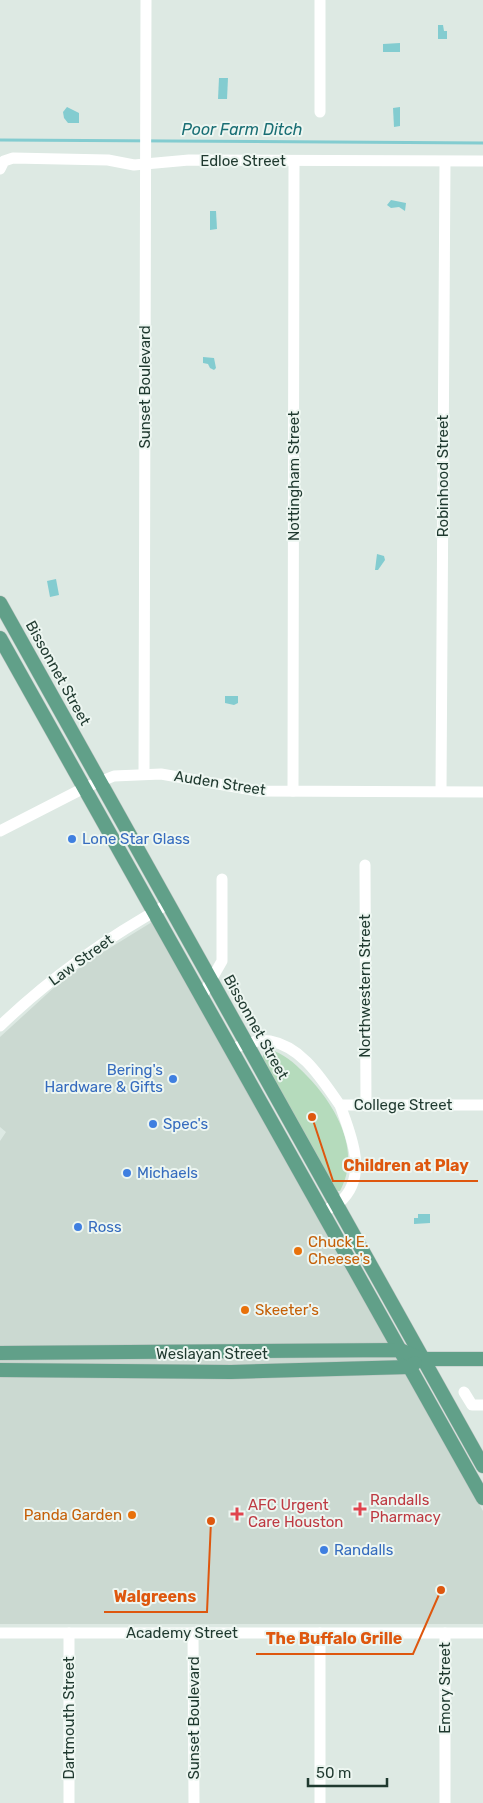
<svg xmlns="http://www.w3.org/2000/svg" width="483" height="1803" font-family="Rubik,sans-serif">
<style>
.built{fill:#cbd9d1}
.green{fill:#b5dbbc}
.water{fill:#83ccd0}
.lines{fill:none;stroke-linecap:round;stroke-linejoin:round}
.stream{stroke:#83ccd0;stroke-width:3}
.major-casing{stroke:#bcc4c1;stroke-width:15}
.minor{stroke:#fff;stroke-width:11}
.major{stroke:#61a089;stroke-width:14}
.shop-dot{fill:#3f7fe0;stroke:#edf6f1;stroke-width:2}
.food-dot{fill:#e8710a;stroke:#edf6f1;stroke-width:2}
.health-dot{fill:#e0444e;stroke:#edf6f1;stroke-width:2}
.labels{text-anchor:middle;stroke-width:4;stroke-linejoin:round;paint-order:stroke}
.street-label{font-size:15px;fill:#1f392f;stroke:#edf6f1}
.shop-label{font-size:15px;fill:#366cbe;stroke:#edf6f1;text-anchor:start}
.food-label{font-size:15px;fill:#c56008;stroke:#edf6f1;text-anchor:start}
.health-label{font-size:15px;fill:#be3a42;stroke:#edf6f1;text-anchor:start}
.water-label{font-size:16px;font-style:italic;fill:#196e74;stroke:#edf6f1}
.leader{fill:none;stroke:#de570e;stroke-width:2}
.callout-dot{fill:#de570e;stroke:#edf6f1;stroke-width:2}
.callout-label{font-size:16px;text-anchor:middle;font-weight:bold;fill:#de570e;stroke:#edf6f1;stroke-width:4;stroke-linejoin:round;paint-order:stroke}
</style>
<rect width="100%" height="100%" fill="#dde9e3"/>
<path class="built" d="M152 922 483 1511V1624H0V1141L6 1132 0 1127V1037L58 984 92 959Z"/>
<path class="green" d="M264 1049C277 1049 291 1060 300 1069 331 1098 364 1148 340 1191H336L262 1061Z"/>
<g class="water">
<path d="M438 25H443L444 31H447V39H438Z"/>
<path d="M400 43V52H383V44Z"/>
<path d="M219 78H228L227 99H218Z"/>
<path d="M67 107 79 113V123H68L64 118 63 112Z"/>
<path d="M400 107V126L394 127 393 108Z"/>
<path d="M391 200 406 203 405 211 399 207 391 208 387 205Z"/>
<path d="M210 211H216L217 229 210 230Z"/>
<path d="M203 357 214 358 216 368 214 370 210 368 208 364 203 363Z"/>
<path d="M377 554 384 556 385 560 378 570H375Z"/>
<path d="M56 579 59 595 50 597 47 581Z"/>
<path d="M225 696H238V703L234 705 225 703Z"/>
<path d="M418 1214H430V1223L414 1224V1218H418Z"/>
</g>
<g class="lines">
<path class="stream" d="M0 140 483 143"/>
<defs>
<g id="major">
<path d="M0 603 483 1466"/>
<path d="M0 638 483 1498"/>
<path d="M0 1353 400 1350 422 1359H483"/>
<path d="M0 1370 231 1372 409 1367 415 1363"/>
</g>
</defs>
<use href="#major" class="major-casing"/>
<g class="minor">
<path d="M320 112V0"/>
<path d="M0 169 4 161 13 158 108 160 134 165 189 160 483 161"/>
<path d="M144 774 146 0"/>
<path d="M293 791 294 161"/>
<path d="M441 791 445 162"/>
<path d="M0 831 84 788 114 776 161 774 258 791 483 792"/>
<path d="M365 865 366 1106"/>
<path d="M202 996 222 961V879"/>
<path d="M0 1026C51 977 106 938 168 904"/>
<path d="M231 1049C243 1045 257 1039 270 1041 303 1047 322 1080 340 1105H483"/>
<path d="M323 1212C329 1208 338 1204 343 1199 368 1173 350 1133 340 1105"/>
<path d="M464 1392 472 1405H483"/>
<path d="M0 1633H483"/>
<path d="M69 1633V1803"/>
<path d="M193 1633 194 1803"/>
<path d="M320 1633V1803"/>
<path d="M445 1633V1803"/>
</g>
<use href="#major" class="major"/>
</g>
<g class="shop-dot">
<circle cx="72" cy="839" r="5"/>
<circle cx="173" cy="1079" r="5"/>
<circle cx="153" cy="1124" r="5"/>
<circle cx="127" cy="1173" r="5"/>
<circle cx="78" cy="1227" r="5"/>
<circle cx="324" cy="1550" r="5"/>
</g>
<g class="food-dot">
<circle cx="298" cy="1251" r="5"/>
<circle cx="245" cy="1310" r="5"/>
<circle cx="132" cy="1515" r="5"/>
</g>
<g class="health-dot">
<path d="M357.5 1501.5h5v5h5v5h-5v5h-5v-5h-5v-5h5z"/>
<path d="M234.5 1506.5h5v5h5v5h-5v5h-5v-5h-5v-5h5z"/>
</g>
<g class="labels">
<g class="street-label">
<text x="243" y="166">Edloe Street</text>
<text transform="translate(145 387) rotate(-90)" y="5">Sunset Boulevard</text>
<text transform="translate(294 476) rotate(-90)" y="5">Nottingham Street</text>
<text transform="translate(443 476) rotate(-90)" y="5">Robinhood Street</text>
<text transform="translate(58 673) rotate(61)" y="5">Bissonnet Street</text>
<text transform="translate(220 783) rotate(9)" y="5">Auden Street</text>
<text transform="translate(81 960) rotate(-36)" y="5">Law Street</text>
<text transform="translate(365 986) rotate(-90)" y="5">Northwestern Street</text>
<text transform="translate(256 1027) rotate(61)" y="5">Bissonnet Street</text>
<text x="403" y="1110">College Street</text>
<text x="212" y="1359">Weslayan Street</text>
<text x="182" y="1638">Academy Street</text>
<text transform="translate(445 1688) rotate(-90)" y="5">Emory Street</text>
<text transform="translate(69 1718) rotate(-90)" y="5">Dartmouth Street</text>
<text transform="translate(194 1718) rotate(-90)" y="5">Sunset Boulevard</text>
</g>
<g class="shop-label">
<text x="82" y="844">Lone Star Glass</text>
<text x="163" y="1075" text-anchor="end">Bering's<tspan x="163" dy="17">Hardware &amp; Gifts</tspan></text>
<text x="163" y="1129">Spec's</text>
<text x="137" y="1178">Michaels</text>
<text x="88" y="1232">Ross</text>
<text x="334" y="1555">Randalls</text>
</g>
<g class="food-label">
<text x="308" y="1247">Chuck E.<tspan x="308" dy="17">Cheese's</tspan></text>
<text x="255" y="1315">Skeeter's</text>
<text x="122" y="1520" text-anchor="end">Panda Garden</text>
</g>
<g class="health-label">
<text x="370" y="1505">Randalls<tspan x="370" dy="17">Pharmacy</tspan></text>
<text x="248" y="1510">AFC Urgent<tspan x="248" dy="17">Care Houston</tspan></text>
</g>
<g class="water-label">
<text x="242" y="135">Poor Farm Ditch</text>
</g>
</g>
<path class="leader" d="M312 1117L333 1181H478M211 1521L207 1612H104M441 1590L413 1654H256"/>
<g class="callout-dot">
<circle cx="312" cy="1117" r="5"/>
<circle cx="211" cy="1521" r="5"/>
<circle cx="441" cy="1590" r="5"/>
</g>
<g class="callout-label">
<text x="406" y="1171">Children at Play</text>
<text x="155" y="1602">Walgreens</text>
<text x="334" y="1644">The Buffalo Grille</text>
</g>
<path d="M308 1778v8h79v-8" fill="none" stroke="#1f392f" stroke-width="2.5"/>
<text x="316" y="1778" font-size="15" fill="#1f392f" stroke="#edf6f1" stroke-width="4" paint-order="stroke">50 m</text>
</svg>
